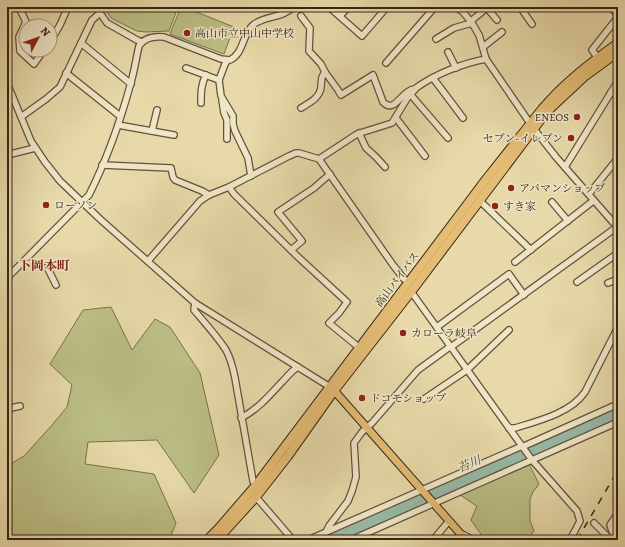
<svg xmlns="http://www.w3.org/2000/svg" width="625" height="547" font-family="Alegreya,'Noto Serif JP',serif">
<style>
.green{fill:#bbbe84;stroke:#78724d}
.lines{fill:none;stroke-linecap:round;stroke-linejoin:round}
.river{stroke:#97baa7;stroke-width:10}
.minor-casing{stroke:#62523b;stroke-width:8}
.major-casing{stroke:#352516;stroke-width:9}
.highway-casing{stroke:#352516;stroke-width:10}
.minor{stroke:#efe6c7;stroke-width:5.5}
.major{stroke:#e4bc74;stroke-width:7}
.highway{stroke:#e4bc74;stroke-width:8}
.rail{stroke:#352516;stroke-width:1.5;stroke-dasharray:7 7;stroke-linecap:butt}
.poi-dot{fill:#8f2418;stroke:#efe6c7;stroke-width:1.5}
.labels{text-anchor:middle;stroke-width:3;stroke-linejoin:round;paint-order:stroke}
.poi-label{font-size:11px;fill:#352516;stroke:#efe6c7;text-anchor:start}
.street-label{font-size:11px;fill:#352516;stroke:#efe6c7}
.water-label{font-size:12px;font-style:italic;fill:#4e4a3a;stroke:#efe6c7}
.quarter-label{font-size:13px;font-weight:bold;fill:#7a1f14;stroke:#efe6c7}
</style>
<rect width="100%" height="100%" fill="#e7d9a9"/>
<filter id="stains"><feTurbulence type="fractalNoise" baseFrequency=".005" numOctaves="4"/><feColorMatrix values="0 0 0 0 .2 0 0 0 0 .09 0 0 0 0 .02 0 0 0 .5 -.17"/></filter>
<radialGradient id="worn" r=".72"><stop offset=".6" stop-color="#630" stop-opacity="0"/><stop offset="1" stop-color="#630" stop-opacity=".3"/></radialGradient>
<g class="green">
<path d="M104 7H178L169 31 146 32 137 31 111 18Z"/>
<path d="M181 7H184L234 27 224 54 170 34Z"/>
<path d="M111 307 132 350 155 319 170 327 200 373 219 455 194 493 157 440 88 442 85 464 154 474 176 523 169 540H7V466L24 456 52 425 67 407 72 385 50 364 83 310Z"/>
<path d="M529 464 539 484 533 492 530 499V521L534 531 526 540H485L471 520 477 506 460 495Z"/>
</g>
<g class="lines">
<path class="river" d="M330 540 618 413"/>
<defs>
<g id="minor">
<path d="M19 7 26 22 19 37 20 51 34 64 44 50"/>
<path d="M97 7 100 13 107 23 137 40 142 42"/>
<path d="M329 7 362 36 387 7"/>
<path d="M448 7 457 8 463 12 472 23 479 35 486 59 534 129 556 157 618 228"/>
<path d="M520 7 532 24"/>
<path d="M610 7 618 15"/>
<path d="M487 8 497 20"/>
<path d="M557 8 558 7"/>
<path d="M301 16 310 28 309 51 321 64 325 72"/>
<path d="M340 16 348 7"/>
<path d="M471 21 488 7"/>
<path d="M436 39 454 28 472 23"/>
<path d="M50 42 60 25 68 7"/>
<path d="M81 43 131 84"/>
<path d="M483 47 502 32"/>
<path d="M448 52 456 68"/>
<path d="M598 58 592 50 618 17"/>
<path d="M227 61 225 64 219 80 221 96 233 116V124L235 131 248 158 251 176"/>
<path d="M386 63 434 8 436 7"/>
<path d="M186 68 219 80"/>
<path d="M66 73 120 116"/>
<path d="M433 78 463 118"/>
<path d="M7 83 31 141 45 162 60 181 101 220 195 303 330 387"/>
<path d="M611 92 618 96"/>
<path d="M411 95 448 138"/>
<path d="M222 100 224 113 227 120V139"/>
<path d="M201 103C201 93 201 84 206 75"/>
<path d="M301 108C309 103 320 98 321 87 322 80 320 78 325 72L338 90 341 95 373 75 383 102C395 115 402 89 415 89"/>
<path d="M21 117 46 99 60 87 92 20 100 13"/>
<path d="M396 118 425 156"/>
<path d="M118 125 174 135"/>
<path d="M152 131 157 110"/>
<path d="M359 133 366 148 376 157 385 167"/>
<path d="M7 155 35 148"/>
<path d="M319 159 357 134 392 123 408 97C411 95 413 91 416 88 435 74 464 63 486 59"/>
<path d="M102 165 171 168 173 177 175 180 202 191 209 195"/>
<path d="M565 167 618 81"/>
<path d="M229 187 234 194 297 256 347 302 339 313 329 323 356 345"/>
<path d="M589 194 618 158"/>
<path d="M480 201 531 250"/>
<path d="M552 202 568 221"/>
<path d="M291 250 302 241 278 212 314 188 330 174"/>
<path d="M148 261 200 201 209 195 229 187 289 156 296 153H299L319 159 393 265 404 279 409 282"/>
<path d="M515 262 593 201"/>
<path d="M47 267 56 285"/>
<path d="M7 278 89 195C106 161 120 122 130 86 134 73 136 59 139 46 144 38 154 36 164 37L221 59 230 60C244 53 242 35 253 25 265 15 282 19 293 7"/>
<path d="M577 282 618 253"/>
<path d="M608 283 618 279"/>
<path d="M411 292 415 297 532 460 577 511 580 521 570 540"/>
<path d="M195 303 194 310C205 323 217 336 226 350 231 359 233 368 235 378L253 481 256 485"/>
<path d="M437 327 509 274 524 295"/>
<path d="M451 347 617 227"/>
<path d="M424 399 467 370 509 330"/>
<path d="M7 409 20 406"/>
<path d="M241 418C257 410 270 395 282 382 287 377 291 371 298 367"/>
<path d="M509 428H515C538 421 571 413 585 392L618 327"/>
<path d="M522 447 618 404"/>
<path d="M256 497 293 540"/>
<path d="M594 523 611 540"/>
<path d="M326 532 329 526 348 501 352 491 356 477 354 443 362 432 372 423 418 370 451 346"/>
<path d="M462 534 474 540"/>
<path d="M308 540 522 446"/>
<path d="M351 540 618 422"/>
<path d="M433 540 449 521"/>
<path d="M617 540 612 531 610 525 618 513"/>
</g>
<path id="major" d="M331 387 466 540"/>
<g id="highway">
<path d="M207 540 218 529 256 485 487 178 542 109C564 83 590 63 618 43"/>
<path d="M217 540 256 497 288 456 334 391 411 292 545 114 554 105 584 77 618 52"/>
</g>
</defs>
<use href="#minor" class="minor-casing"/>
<use href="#major" class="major-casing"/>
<use href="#highway" class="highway-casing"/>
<use href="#minor" class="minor"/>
<use href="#major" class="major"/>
<use href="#highway" class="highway"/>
<path class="rail" d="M577 540 618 470"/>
</g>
<g class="poi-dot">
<circle cx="187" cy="33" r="4"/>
<circle cx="577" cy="117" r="4"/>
<circle cx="571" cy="138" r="4"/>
<circle cx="511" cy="188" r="4"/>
<circle cx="46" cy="205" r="4"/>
<circle cx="495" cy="206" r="4"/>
<circle cx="403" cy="333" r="4"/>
<circle cx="362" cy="398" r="4"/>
</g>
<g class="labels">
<g class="poi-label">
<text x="195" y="37">高山市立中山中学校</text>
<text x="569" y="121" text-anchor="end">ENEOS</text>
<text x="563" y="142" text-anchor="end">セブン-イレブン</text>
<text x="519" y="192">アパマンショップ</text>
<text x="54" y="209">ローソン</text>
<text x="503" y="210">すき家</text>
<text x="411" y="337">カローラ岐阜</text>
<text x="370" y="402">ドコモショップ</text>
</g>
<g class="street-label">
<text transform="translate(397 279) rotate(-53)" y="4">高山バイパス</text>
</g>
<g class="water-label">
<text transform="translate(469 464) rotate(-24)" y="4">苔川</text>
</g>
<g class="quarter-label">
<text x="44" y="270">下岡本町</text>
</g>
</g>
<rect width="625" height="547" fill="none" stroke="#e7d9a9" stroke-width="24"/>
<rect x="8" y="8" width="609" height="531" fill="none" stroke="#352516" stroke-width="2"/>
<rect x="12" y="12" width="601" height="523" fill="none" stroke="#352516"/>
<g transform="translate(38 38) rotate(49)"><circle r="19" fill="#efe6c7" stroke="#a59980"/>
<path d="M0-3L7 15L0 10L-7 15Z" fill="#8f2418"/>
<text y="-6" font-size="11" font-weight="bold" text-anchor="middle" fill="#352516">N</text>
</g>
<rect width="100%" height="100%" filter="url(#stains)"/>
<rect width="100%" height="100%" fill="url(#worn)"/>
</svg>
